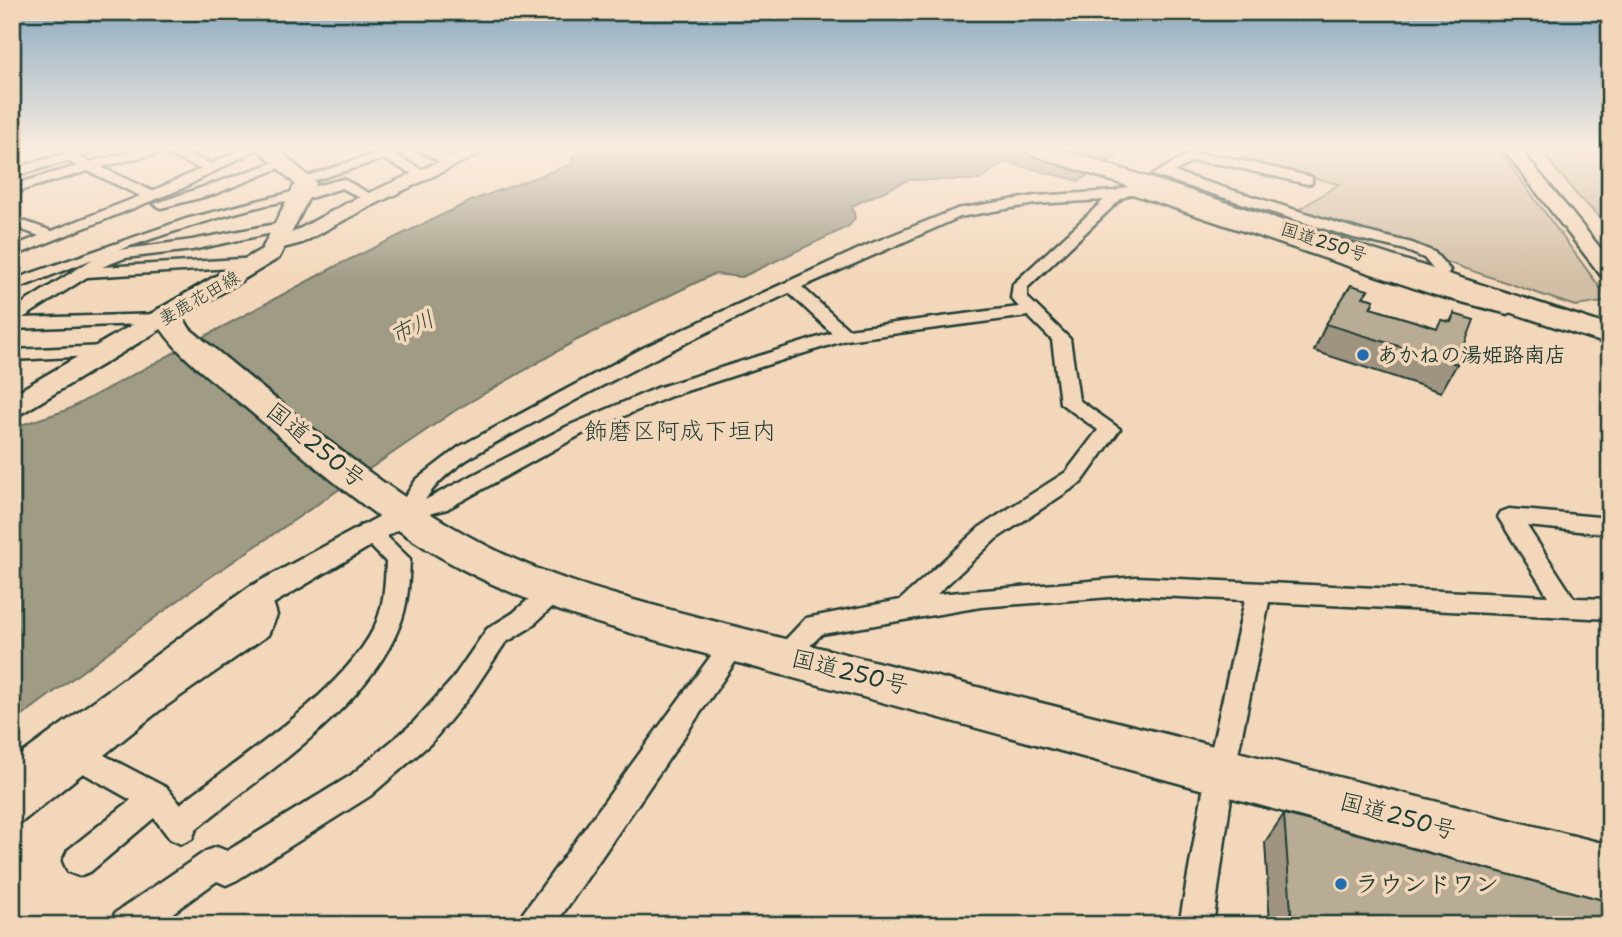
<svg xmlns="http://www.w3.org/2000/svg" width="1622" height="937" font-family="'Shantell Sans','Klee One',sans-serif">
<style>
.green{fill:#d1bea4;stroke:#787e6c;stroke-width:2}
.water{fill:#9f9b85;stroke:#6c7565;stroke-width:2}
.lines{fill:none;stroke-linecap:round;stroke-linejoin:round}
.minor-casing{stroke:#1f3d34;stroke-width:5}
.tertiary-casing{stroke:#1f3d34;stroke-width:5}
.secondary-casing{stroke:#1f3d34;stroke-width:5}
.trunk-casing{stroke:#1f3d34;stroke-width:5}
.minor{fill:#f3d7ba;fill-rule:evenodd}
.tertiary{fill:#f3d7ba;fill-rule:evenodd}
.secondary{fill:#f3d7ba;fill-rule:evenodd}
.trunk{fill:#f3d7ba;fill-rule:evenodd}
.wall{fill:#9e9480;stroke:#1f3d34;stroke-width:2}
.building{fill:#b8ac95;stroke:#1f3d34;stroke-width:2}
.poi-dot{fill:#1f6fb2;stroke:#f3d7ba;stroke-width:2.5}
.labels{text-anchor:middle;stroke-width:7;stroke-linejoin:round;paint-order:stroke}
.far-street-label{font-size:18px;fill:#1f3d34;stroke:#f3d7ba}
.poi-label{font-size:21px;font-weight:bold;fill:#1f3d34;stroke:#f3d7ba;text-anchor:start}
.water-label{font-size:23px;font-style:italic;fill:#324b40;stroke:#f3d7ba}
.quarter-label{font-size:24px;fill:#1f3d34;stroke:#f3d7ba}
.near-street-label{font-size:24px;fill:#1f3d34;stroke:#f3d7ba}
.near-poi-label{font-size:24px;font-weight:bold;fill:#1f3d34;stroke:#f3d7ba;text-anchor:start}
</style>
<rect width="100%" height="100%" fill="#f3d7ba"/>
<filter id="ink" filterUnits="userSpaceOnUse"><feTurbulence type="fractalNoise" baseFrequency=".0143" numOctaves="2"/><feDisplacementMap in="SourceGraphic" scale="14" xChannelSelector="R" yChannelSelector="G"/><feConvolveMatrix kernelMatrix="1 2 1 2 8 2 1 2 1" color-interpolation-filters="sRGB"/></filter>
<g filter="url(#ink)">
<g class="green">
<path d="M1270 149H1498L1610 301 1575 306 1297 211 1339 184 1239 160Z"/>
<path d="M1539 149H1610V228L1577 195Z"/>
</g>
<path class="water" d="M594 149H1116L1118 155 1079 181 1005 162 979 180H908L852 206 855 218 849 226 837 232 742 277 714 274 577 340 456 410 206 580 12 723V428L67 410 338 265 473 200 572 164V156Z"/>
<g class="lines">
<defs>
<g id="minor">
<path d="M81 149H100L80 157 90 162 141 149H176L211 164 241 149H257L181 189 12 257V247L39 236 12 226V217L52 231 140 196 88 171 12 193V185L77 166 67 161 12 177V169ZM162 152 201 169 152 191 101 167Z"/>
<path d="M372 149H407L395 155 430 174 418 177 383 159 303 184 296 180 373 154Z"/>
<path d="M416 149H433L456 161 445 164Z"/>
<path d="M1191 153 1226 157 1312 177V183L1307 184 1226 165 1193 161 1174 172 1363 231 1412 243 1434 252 1450 270 1448 273H1436L1424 258 1402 249 1354 238 1152 175Z"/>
<path d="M281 160 292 163 215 194 161 208 154 204Z"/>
<path d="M343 179 378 198 366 201 342 188 300 201C280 195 147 240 119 250L192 240 286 222 293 226 291 229 192 250 125 258 102 267 258 258 263 260V266L87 277 23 318 161 314 167 315 170 319 167 323 12 329V310L93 259 12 291V280L186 219Z"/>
<path d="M1135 184 1447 289 1514 305 1516 309 1508 314 1435 295 1132 194 1122 198 1027 288V297L1070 339 1079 400 1120 429 1082 482 996 539 937 594 1136 577 1548 596 1498 517 1501 512 1509 509 1610 518V534L1527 526 1574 598 1610 599V619L1269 602 1235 769 1213 925H1179L1207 769 1245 600 1136 595 981 607 822 634 793 662 784 666 775 662 771 655 806 618 900 600 980 527 1066 472 1098 430 1060 403 1052 340 1028 316 846 340 757 368 671 396 582 434 447 509 406 520 398 517 395 512 416 480 459 447 645 347 870 244 957 209 1035 196 1115 191ZM1104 200 1013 284 1011 298 1019 307 848 329 802 287 960 217 1035 204ZM789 293 832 333 657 388 568 426 425 500C450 461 503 440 542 418 623 374 705 332 789 293Z"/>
<path d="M107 346 113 347 116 351 113 355 12 360V350Z"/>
<path d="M368 524 376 526 410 559C409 582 408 606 399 627 366 709 263 774 196 829L192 839 181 844 170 839 154 818 90 872 79 876 68 872 63 861 68 850 131 800 83 773 23 821 12 825V793L139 695 250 621 253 615 248 596 251 589 260 587 269 589 277 615 268 635 159 711 104 755 167 788 180 804C240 758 338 696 373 630 384 609 385 584 386 562L357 532 360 526Z"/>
<path d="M555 581 564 584 567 590 564 596 531 627 505 643 469 697 431 743 370 796 237 880 226 885 217 881 156 925H111L115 913 206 851 217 847 227 851 350 776 411 725 451 681 487 629 513 613 546 584Z"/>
<path d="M733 635 742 638 746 645 742 652 555 925H519L523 913 724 638Z"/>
</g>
<g id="tertiary">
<path d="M467 149H489L363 210 302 243 279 249 269 243 272 239 288 235 349 202Z"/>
<path d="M1503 149H1520L1610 260V280L1603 278Z"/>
<path d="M406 502 416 505 421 512 416 519 271 605 26 797 12 802V761L249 587Z"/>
</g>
<path id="secondary" d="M258 149H278L316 183 279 258 22 413 12 416V395L262 249 295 184Z"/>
<g id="trunk">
<path d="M1027 149H1060L1610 326V345L1030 154Z"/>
<path d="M168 306 178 309 190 329C285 405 378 490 487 546 556 582 634 600 709 620L1610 845V901L691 650C613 628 533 607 462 569 384 528 316 467 250 411 216 382 173 355 153 315L158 309Z"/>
</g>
</defs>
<use href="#minor" class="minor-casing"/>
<use href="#tertiary" class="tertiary-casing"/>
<use href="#secondary" class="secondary-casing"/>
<use href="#trunk" class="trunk-casing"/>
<use href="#minor" class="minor"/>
<use href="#tertiary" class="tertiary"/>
<use href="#secondary" class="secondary"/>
<use href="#trunk" class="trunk"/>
</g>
<g class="wall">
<path d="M1364 297 1374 300 1371 308 1437 328 1450 322 1454 314 1457 364 1441 392 1314 351 1326 324Z"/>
<path d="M1284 814 1610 925H1270L1265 842Z"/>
</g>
<g class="building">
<path d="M1351 285 1368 290 1363 297 1374 300 1370 308 1437 328 1441 320 1451 322 1454 314 1474 320 1457 364 1326 324Z"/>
<path d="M1284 814 1610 902V925H1292Z"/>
</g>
</g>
<linearGradient id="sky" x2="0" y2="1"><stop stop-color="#8baac0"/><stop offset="0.53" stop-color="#faede0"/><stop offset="1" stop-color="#faede0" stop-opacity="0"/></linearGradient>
<rect width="1622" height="280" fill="url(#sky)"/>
<g class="poi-dot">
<circle cx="1363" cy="355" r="7"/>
<circle cx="1341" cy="884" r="7"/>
</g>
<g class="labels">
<g class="far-street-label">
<text transform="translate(1324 242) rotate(18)" y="6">国道250号</text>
<text transform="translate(199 298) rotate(-30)" y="6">妻鹿花田線</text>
</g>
<g class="poi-label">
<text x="1377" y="362">あかねの湯姫路南店</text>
</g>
<g class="water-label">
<text transform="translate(412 327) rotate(-26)" y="8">市川</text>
</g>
<g class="quarter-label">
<text x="680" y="439">飾磨区阿成下垣内</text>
</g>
<g class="near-street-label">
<text transform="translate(316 445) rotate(39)" y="8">国道250号</text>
<text transform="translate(850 672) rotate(14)" y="8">国道250号</text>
<text transform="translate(1398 816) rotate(15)" y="8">国道250号</text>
</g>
<g class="near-poi-label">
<text x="1355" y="892">ラウンドワン</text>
</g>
</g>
<rect width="1622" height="937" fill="none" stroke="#f3d7ba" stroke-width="42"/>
<rect x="21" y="21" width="1580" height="895" fill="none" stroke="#1f3d34" stroke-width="2.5" filter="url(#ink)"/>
</svg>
